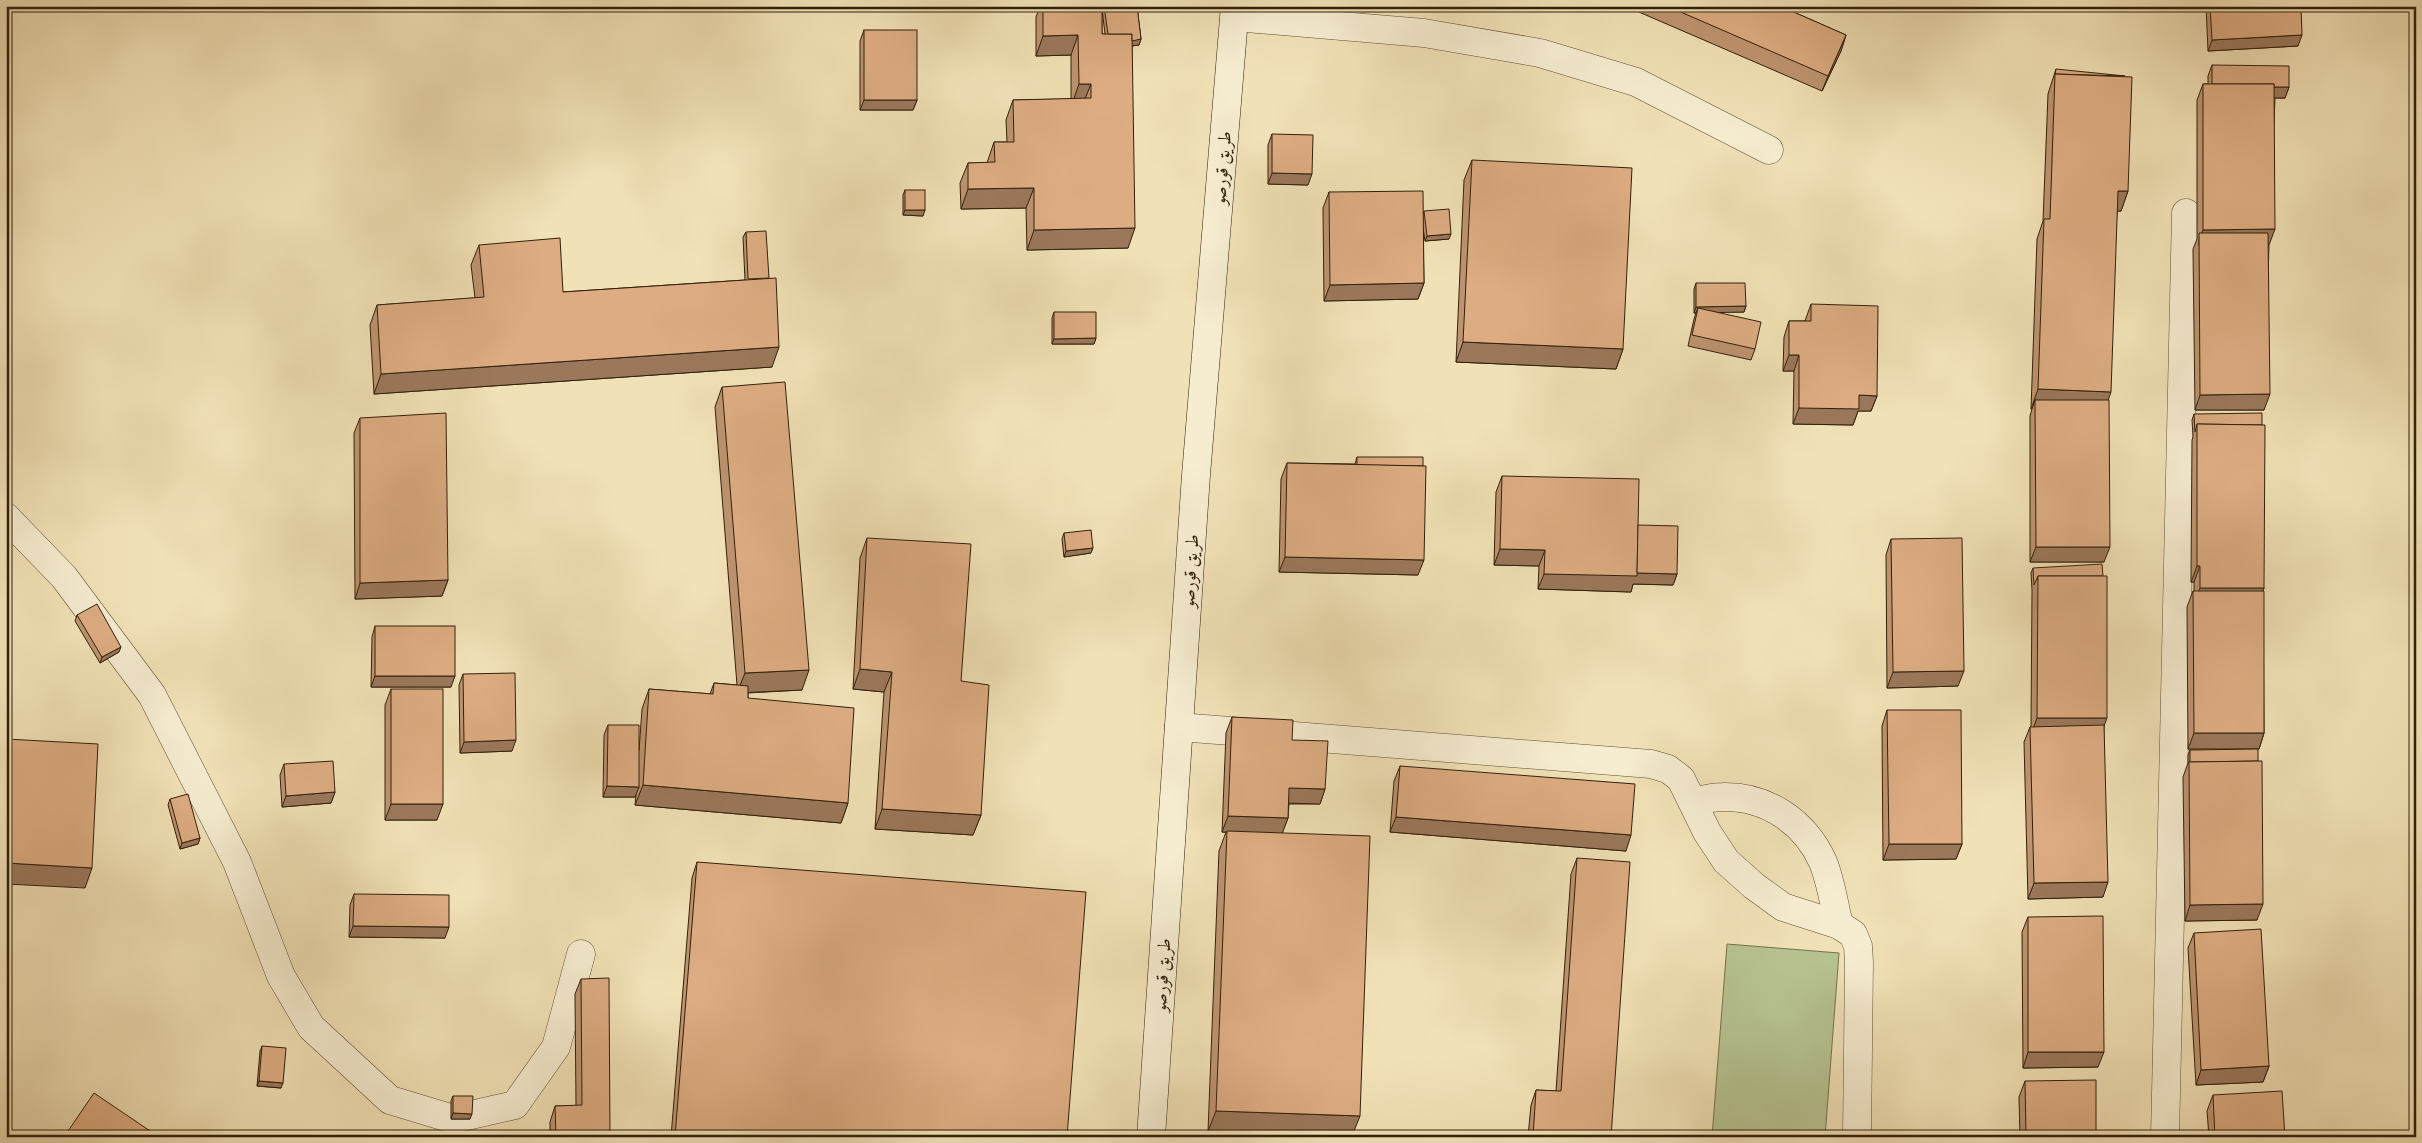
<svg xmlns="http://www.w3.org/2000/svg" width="2422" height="1143" font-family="Alegreya,Amiri,serif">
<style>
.green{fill:#b6c391;stroke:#74724e}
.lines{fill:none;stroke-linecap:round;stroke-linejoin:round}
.minor-casing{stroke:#615036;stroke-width:29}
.secondary-casing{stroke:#31200c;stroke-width:29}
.minor{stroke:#f6ecd0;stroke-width:28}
.secondary{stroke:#f6ecd0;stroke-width:28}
.wall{fill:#be9470;stroke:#31200c;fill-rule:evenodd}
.shaded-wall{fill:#9b785b;stroke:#31200c}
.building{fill:#ddac82;stroke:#31200c}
.labels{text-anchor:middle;stroke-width:4.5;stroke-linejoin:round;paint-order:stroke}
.street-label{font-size:18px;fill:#31200c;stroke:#f6ecd0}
</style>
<rect width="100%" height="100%" fill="#f1e1b6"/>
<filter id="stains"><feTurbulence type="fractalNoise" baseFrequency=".004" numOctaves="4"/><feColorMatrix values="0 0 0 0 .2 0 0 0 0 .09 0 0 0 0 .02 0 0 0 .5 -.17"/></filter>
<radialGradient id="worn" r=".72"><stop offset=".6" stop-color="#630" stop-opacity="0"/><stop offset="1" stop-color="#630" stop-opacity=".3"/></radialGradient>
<path class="green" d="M1727 944 1839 953 1825 1137H1712Z"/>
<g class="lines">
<defs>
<g id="minor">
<path d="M1235 17 1424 33 1540 53 1636 82 1769 150"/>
<path d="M6 517 64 577 152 695 237 862 281 976 311 1027 390 1100 453 1119 515 1105 556 1047 581 954"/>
<path d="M1179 727 1651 764 1668 769 1681 779 1707 832 1726 861 1754 886 1783 907 1839 925 1853 934 1858 946 1859 962 1857 1137"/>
<path d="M1693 801C1703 800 1713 797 1723 797 1767 796 1805 822 1823 862 1831 882 1834 904 1839 925"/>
<path d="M2165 1137 2186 213"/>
</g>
<path id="secondary" d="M1151 1137 1196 475 1235 6"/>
</defs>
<use href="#minor" class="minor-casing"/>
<use href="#secondary" class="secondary-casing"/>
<use href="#minor" class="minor"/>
<use href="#secondary" class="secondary"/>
</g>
<g class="wall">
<path d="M1040 6H1102V9L1103 6H1137L1141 39 1139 45 1132 46 1128 248 1027 250 1026 208 961 209 960 183 968 163H987L994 142H1007L1006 120 1013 100 1071 99V55L1036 56V17ZM1102 9 1105 34H1102Z"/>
<path d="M1625 6H1780L1846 35 1841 51 1822 91Z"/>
<path d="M2206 6H2301L2298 46 2208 51Z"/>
<path d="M864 30 917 100 913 110H860V41Z"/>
<path d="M2212 65 2289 87 2285 98H2275L2269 245 2264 410H2195L2193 249 2197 239V100L2203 84H2208V76Z"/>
<path d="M2056 69 2128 191 2121 211H2117L2108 400 2104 562H2030V416L2032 409H2031L2037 239 2043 221 2048 94Z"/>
<path d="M1272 134 1308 185 1268 184V145Z"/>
<path d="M1472 160 1623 349 1616 369 1456 362 1464 180Z"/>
<path d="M905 190 923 216 903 215V195Z"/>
<path d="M1329 192 1423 214 1424 211 1449 239 1425 241 1423 227 1424 283 1418 299 1324 301 1323 208Z"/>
<path d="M746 232 772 367 374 394 370 325 377 305 475 298 471 265 479 245 563 292 745 280 743 237Z"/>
<path d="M1696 283 1746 306 1744 312H1716L1755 349 1751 360 1688 346 1694 319 1696 313H1694V289Z"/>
<path d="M1811 304 1877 396 1871 411H1858L1853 425 1793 424 1794 371H1783L1784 337 1789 321H1805Z"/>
<path d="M1054 312 1096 338 1094 344H1052V318Z"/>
<path d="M722 387 802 690 748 693V698L848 803 841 823 635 805 636 793 635 797H603L604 735 608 725 639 751 642 709 649 689 710 694 714 683 737 685 715 407Z"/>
<path d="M2194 414 2264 588 2263 591 2264 733 2259 749H2188L2187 607 2193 591H2194V582H2191L2192 440 2193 437 2192 420Z"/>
<path d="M360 418 448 580 442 596 355 599 354 433Z"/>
<path d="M1357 457 1418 575 1279 572 1281 479 1287 463 1355 464Z"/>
<path d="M1502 476 1638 525 1677 574 1673 585 1633 584 1631 592 1538 589 1539 566 1494 565 1496 492Z"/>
<path d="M1064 533 1091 553 1064 557 1062 539Z"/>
<path d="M867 538 961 681 981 815 973 835 875 829 884 692 853 689 860 558Z"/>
<path d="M1891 539 1958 686 1887 688 1886 555Z"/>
<path d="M2033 568 2104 725 2103 897 2028 899 2024 742 2030 727 2031 726 2032 590 2031 573Z"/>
<path d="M77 615 119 652 100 663 75 621Z"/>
<path d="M375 626 451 687H371L372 637Z"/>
<path d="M463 674 512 751 460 753 459 685Z"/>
<path d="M391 689 437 820H385V705Z"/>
<path d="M1887 710 1962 844 1956 859 1883 860 1882 726Z"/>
<path d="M1232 717 1292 740 1325 789 1320 804H1289L1288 818 1282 833 1352 1136 1208 1131 1219 851 1226 832H1222L1226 733Z"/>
<path d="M2190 750 2257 920 2185 921 2183 777 2188 763V755Z"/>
<path d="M284 764 335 792 331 803 282 807 280 775Z"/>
<path d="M1400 766 1626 851 1390 832 1394 781Z"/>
<path d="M170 799 200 838 198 844 180 849 168 805Z"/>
<path d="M1577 858 1611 1137H1528L1531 1105 1536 1090 1556 1091 1571 874Z"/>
<path d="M697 862 1067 1137H671L692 878Z"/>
<path d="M354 894 445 938 349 937 350 905Z"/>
<path d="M2028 917 2098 1067 2023 1068 2022 932Z"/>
<path d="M2194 933 2269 1066 2263 1082 2196 1085 2188 948Z"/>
<path d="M581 979 610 1137H550V1122L555 1106H576L575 994Z"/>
<path d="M262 1046 281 1088 257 1086 260 1051Z"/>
<path d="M2025 1081 2096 1137H2020L2019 1097Z"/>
<path d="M2213 1095 2285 1137H2209L2207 1111Z"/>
<path d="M453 1096 470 1119H451V1101Z"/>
</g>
<g class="shaded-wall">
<path d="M1078 35 1071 55 1036 56 1043 36Z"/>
<path d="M1846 35 1841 51 1822 91 1828 76Z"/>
<path d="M2302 35 2298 46 2208 51 2212 40Z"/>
<path d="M1141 39 1139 45 1107 49 1109 43Z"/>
<path d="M1079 84H1091L1083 104H1072Z"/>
<path d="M2212 86 2289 87 2285 98 2208 97Z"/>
<path d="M864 100H917L913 110H860Z"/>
<path d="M1272 173 1312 174 1308 185 1268 184Z"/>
<path d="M1034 188 1026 208 961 209 968 189Z"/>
<path d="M2118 191H2128L2121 211H2111Z"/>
<path d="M905 210H925L923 216 903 215Z"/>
<path d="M1135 228 1128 248 1027 250 1034 230Z"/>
<path d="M2275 229 2269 245H2199V240L2203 230Z"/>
<path d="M1451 234 1449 239 1425 241 1427 236Z"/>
<path d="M1424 283 1418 299 1324 301 1330 285Z"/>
<path d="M1746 306 1744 312 1697 313 1698 308 1696 313H1694L1696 307Z"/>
<path d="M1096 338 1094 344H1052L1054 339Z"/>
<path d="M1463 342 1623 349 1616 369 1456 362Z"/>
<path d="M779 347 772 367 374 394 381 374Z"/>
<path d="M1789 355H1799L1794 371H1783Z"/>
<path d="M2038 389 2111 392 2104 412 2035 400 2032 409H2031Z"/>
<path d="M2270 394 2264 410H2195L2200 395Z"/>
<path d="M1859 395 1877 396 1871 411H1858L1853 425 1793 424 1799 408Z"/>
<path d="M2036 547H2110L2104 562H2030Z"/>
<path d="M1093 548 1091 553 1064 557 1066 551Z"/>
<path d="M1500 549 1545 550 1539 566 1494 565Z"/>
<path d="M1285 557 1424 560 1418 575 1279 572Z"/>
<path d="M2197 566H2200L2194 582H2191Z"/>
<path d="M1635 573 1677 574 1673 585 1633 584 1631 592 1538 589 1544 574Z"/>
<path d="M448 580 442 596 355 599 360 583Z"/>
<path d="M2200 588H2264L2258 604 2194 603Z"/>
<path d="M121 647 119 652 100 663 102 657Z"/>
<path d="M860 669 892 672 884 692 853 689Z"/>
<path d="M809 670 802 690 737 693 745 673Z"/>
<path d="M1964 671 1958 686 1887 688 1893 672Z"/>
<path d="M375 676H455L451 687H371Z"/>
<path d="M2037 718H2107L2101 734H2031Z"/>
<path d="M2194 733H2264L2259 749H2188Z"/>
<path d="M516 740 512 751 460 753 464 742Z"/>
<path d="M643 785 848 803 841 823 635 805Z"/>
<path d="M607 786 639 787 635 797H603Z"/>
<path d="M1289 788 1325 789 1320 804 1284 803Z"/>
<path d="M335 792 331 803 282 807 286 796Z"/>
<path d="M391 804H443L437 820H385Z"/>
<path d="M882 809 981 815 973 835 875 829Z"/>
<path d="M1228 816 1288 818 1282 834 1222 832Z"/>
<path d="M1396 817 1631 835 1626 851 1390 832Z"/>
<path d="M200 838 198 844 180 849 182 843Z"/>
<path d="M1889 844H1962L1956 859 1883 860Z"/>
<path d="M6 863 92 868 85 888 6 884Z"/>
<path d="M2108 882 2103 897 2028 899 2034 883Z"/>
<path d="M2263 904 2257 920 2185 921 2190 905Z"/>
<path d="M353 926 449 927 445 938 349 937Z"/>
<path d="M2028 1052H2104L2098 1067 2023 1068Z"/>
<path d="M2269 1066 2263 1082 2196 1085 2201 1070Z"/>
<path d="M259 1081 283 1083 281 1088 257 1086Z"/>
<path d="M1216 1111 1360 1116 1352 1136 1208 1131Z"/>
<path d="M453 1113 472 1114 470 1119H451Z"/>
</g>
<g class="building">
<path d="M1043 6H1102V34H1132L1135 228 1034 230V188L968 189V163L995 162 994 142H1014L1013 100 1091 98V84H1079L1078 35 1043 36Z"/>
<path d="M1104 6H1137L1141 39 1132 41V34H1108Z"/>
<path d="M1667 6H1780L1846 35 1828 76Z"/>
<path d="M2210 6H2301L2302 35 2212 40Z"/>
<rect x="864" y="30" width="53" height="70"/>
<path d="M2212 65 2289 66V87H2274V84H2212Z"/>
<path d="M2056 69 2125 76H2124L2055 74Z"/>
<path d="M2055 74 2132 77 2128 191H2118L2111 392 2038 389 2044 219H2050Z"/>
<path d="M2203 84H2274L2275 229 2203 230Z"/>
<path d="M1272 134 1313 135 1312 174 1272 173Z"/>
<path d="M1472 160 1632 168 1623 349 1463 342Z"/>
<rect x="905" y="190" width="20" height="20"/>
<path d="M1423 191 1424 283 1330 285 1329 192Z"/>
<path d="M1449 209 1451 234 1427 236 1424 211Z"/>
<path d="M766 231 769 278 748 279 746 232Z"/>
<path d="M2199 233H2268L2270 394 2200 395Z"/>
<path d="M560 238 563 292 776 278 779 347 381 374 377 305 484 297 479 245Z"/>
<path d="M1696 283H1745L1746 306 1696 307Z"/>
<path d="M1811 304 1878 306 1877 396 1859 395V409L1799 408V355H1789V321H1811Z"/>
<path d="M1698 308 1761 322 1755 349 1692 335Z"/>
<path d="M1054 312H1096V338L1054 339Z"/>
<path d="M785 382 809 670 745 673 722 387Z"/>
<path d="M2035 400H2109L2110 547H2036Z"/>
<path d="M446 413 448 580 360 583V418Z"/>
<path d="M2262 413V425L2197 424 2195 432 2194 414Z"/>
<path d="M2197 424 2265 425 2264 588H2200V566H2197Z"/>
<path d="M1357 457H1423V466L1357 465Z"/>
<path d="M1287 463 1426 466 1424 560 1285 557Z"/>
<path d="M1502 476 1639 479 1637 576 1544 574 1545 550 1500 549Z"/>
<path d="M1638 525 1678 526 1677 574 1637 573Z"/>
<path d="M1091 530 1093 548 1066 551 1064 533Z"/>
<path d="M867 538 971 544 961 681 989 685 981 815 882 809 892 672 860 669Z"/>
<path d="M1962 538 1964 671 1893 672 1891 539Z"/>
<path d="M2102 564 2103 576H2038L2034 585 2033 568Z"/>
<path d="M2038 576H2107V718H2037Z"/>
<path d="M2193 591H2264V733H2194Z"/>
<path d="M97 604 121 647 102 657 77 615Z"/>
<rect x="375" y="626" width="80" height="50"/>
<path d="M515 673 516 740 464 742 463 674Z"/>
<path d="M714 683 748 686V698L854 708 848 803 643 785 649 689 713 694Z"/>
<rect x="391" y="689" width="52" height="115"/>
<path d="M1887 710H1961L1962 844H1889Z"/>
<path d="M1232 717 1293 720 1292 740 1328 741 1325 789 1289 788 1288 818 1228 816Z"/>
<path d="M608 725H639V787L607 786Z"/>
<path d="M2104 725 2108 882 2034 883 2030 727Z"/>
<path d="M6 739 98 744 92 868 6 863Z"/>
<path d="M2258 749V761L2190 762V750Z"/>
<path d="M333 761 335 792 286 796 284 764Z"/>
<path d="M2262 761 2263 904 2190 905 2189 762Z"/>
<path d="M1400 766 1635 784 1631 835 1396 817Z"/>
<path d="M188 794 200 838 182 843 170 799Z"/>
<path d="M1227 831 1370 836 1360 1116 1216 1111Z"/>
<path d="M1577 858 1630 862 1611 1137H1533L1536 1090 1561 1091Z"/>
<path d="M697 862 1086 892 1067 1137H675Z"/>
<path d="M354 894 449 895V927L353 926Z"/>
<path d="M2103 916 2104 1052H2028V917Z"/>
<path d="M2261 929 2269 1066 2201 1070 2194 933Z"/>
<path d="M609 978 610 1137H556L555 1106 582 1105 581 979Z"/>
<path d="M262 1046 286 1048 283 1083 259 1081Z"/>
<path d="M2096 1080V1137H2026L2025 1081Z"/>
<path d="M2282 1091 2285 1137H2215L2213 1095Z"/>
<path d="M94 1093 159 1137H64Z"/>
<path d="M453 1096H473L472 1114 453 1113Z"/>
</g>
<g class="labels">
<g class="street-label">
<text transform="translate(1222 168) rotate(-85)" y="6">طريق قورصو</text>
<text transform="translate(1190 571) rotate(-86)" y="6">طريق قورصو</text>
<text transform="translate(1162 975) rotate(-86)" y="6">طريق قورصو</text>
</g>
</g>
<rect width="2422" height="1143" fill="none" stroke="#f1e1b6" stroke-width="25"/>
<rect x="8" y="8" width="2407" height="1128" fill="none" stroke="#31200c" stroke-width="2.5"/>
<rect x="12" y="12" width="2397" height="1118" fill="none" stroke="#31200c"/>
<rect width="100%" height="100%" filter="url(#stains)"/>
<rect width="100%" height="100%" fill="url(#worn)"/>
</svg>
